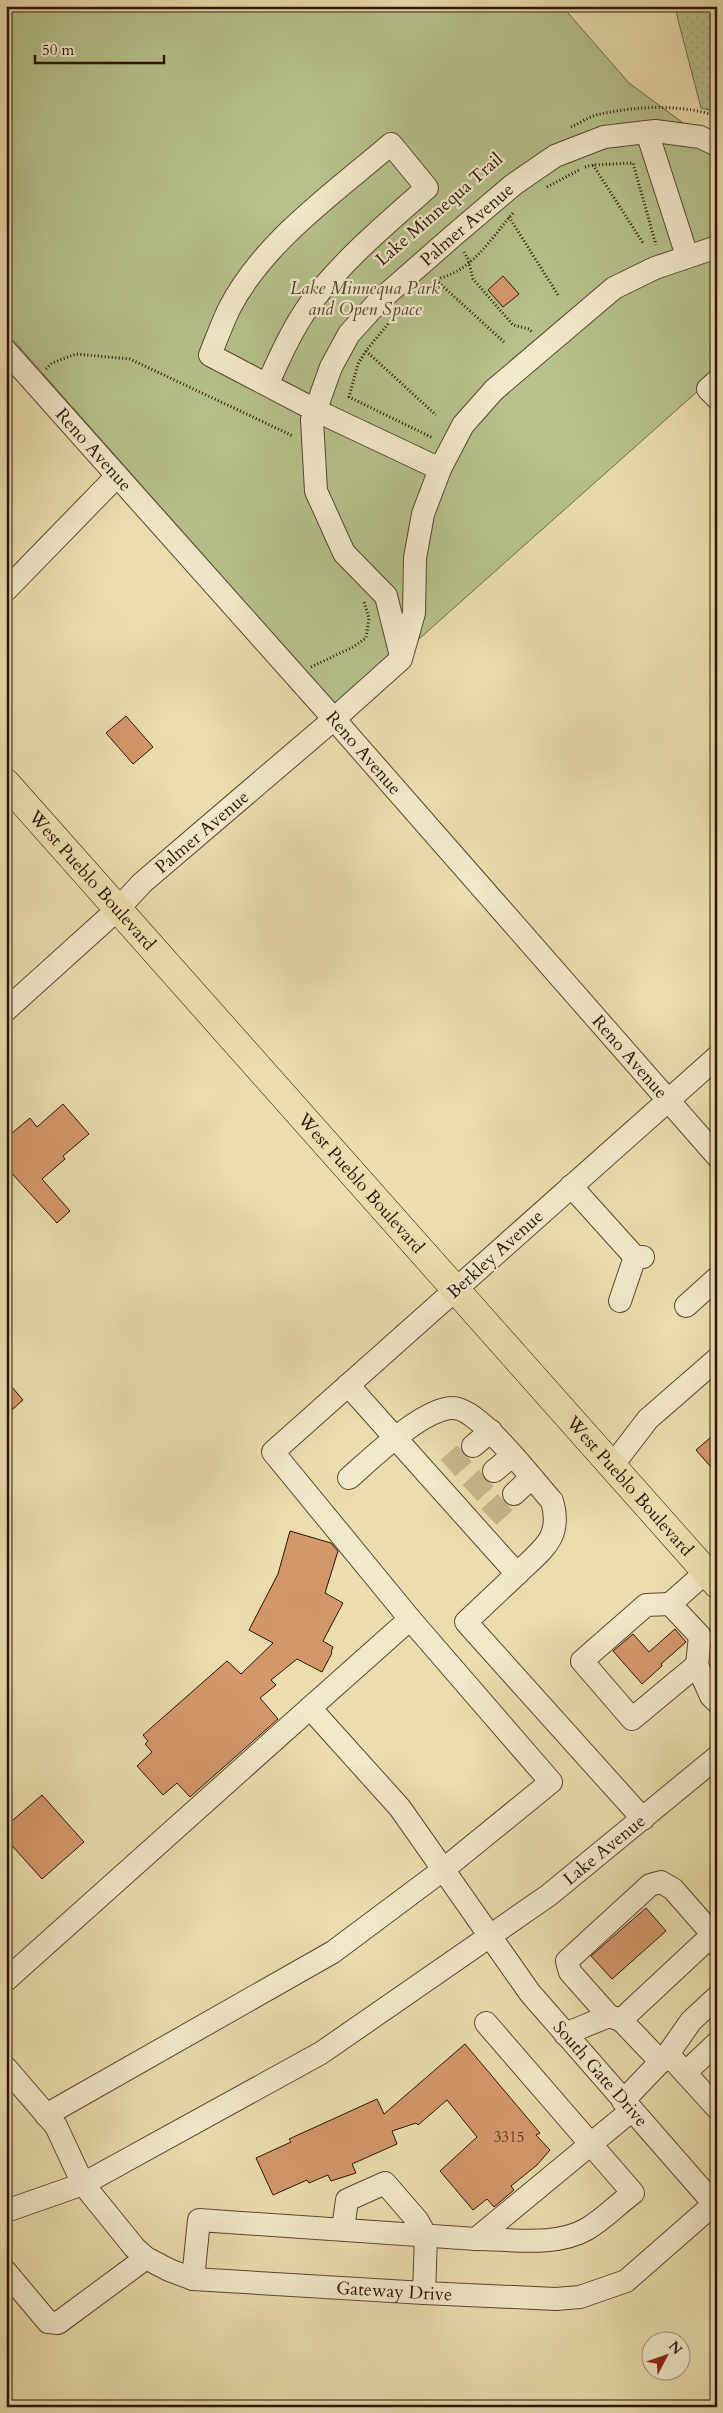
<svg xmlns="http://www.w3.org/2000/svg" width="723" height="2413" font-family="Cardo,serif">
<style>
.grass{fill:url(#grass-dots);stroke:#716a4a}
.park{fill:#b6c18b;stroke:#716a4a}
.building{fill:#d4976a;stroke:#2c1408}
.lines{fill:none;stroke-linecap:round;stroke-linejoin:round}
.minor-tunnel{stroke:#c5b58c;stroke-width:22;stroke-dasharray:22 11;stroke-linecap:butt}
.minor-casing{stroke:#5c4631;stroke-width:24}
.major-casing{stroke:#2c1408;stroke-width:29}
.path{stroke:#2c1408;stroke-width:3;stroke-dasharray:1 2.5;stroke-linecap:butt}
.minor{stroke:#f2e9ca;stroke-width:22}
.major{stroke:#ebddad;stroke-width:28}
.labels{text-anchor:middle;stroke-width:4.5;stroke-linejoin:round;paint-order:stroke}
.number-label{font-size:15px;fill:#563520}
.street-label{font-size:18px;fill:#2c1408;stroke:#f2e9ca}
.park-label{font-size:18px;font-style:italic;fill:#55482f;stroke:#f2e9ca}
</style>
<defs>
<pattern id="grass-dots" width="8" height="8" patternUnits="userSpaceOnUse" patternTransform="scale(1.25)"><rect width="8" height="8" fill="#b6c18b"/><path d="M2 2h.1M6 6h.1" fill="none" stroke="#9da576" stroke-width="1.8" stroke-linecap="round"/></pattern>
</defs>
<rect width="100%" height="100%" fill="#ebddad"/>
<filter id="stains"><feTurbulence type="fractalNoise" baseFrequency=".004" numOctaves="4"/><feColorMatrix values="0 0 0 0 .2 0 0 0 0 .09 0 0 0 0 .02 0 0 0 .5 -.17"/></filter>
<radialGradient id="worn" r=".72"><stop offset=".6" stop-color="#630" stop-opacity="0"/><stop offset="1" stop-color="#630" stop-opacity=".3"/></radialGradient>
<path class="grass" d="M692 6H717V112L701 108 675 8Z"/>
<path class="park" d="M6 6H562L629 83 717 148V374L338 711 297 661 6 332Z"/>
<g class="building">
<path d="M503 276 519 294 503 307 488 290Z"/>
<path d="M126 716 153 747 133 764 106 733Z"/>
<path d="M63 1104 89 1134 63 1156 65 1159 42 1179 70 1211 57 1223 6 1167V1138L30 1118 37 1127Z"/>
<path d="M6 1380 23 1400 6 1415Z"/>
<path d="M717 1432V1474L696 1450Z"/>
<path d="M290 1531 331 1543 338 1551 325 1593 343 1603 323 1641 333 1647 331 1652 332 1653 322 1672 297 1659 271 1680 276 1685 260 1698 278 1719 190 1797 177 1783 163 1795 137 1766 152 1752 145 1744 148 1741 143 1735 227 1661 241 1674 273 1643 249 1630 278 1574Z"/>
<path d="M675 1629 686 1642 661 1664 662 1666 642 1684 613 1651 633 1634 649 1652Z"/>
<path d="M42 1795 84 1842 42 1879 6 1839V1826Z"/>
<path d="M646 1908 666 1931 612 1979 591 1956Z"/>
<path d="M465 2044 540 2133 536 2135 550 2150 537 2165 511 2186 514 2190 494 2207 487 2199 473 2210 440 2171 477 2137 447 2100 418 2125 416 2123 392 2131 397 2144 352 2164 356 2173 331 2181 328 2175 309 2183 307 2180 273 2195 256 2158 291 2142 289 2139 377 2099 384 2114Z"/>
</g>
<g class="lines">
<g class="minor-tunnel">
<path d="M448 1468 473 1446"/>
<path d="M470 1493 494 1471"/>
<path d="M489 1517 514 1494"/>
</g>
<defs>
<g id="minor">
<path d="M647 132 687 256"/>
<path id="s1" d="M6 351 334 719 717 1156"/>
<path d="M717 381 708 389 717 398"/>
<path d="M267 385C280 357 292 329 310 304 343 260 386 224 427 188L391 144C334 193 264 241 229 309 222 324 216 340 210 355L315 410 440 469"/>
<path d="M6 590 117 476"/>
<path id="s2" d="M401 656 386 596 344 553 316 491 312 420 331 367 349 334 379 301 453 236 513 185 555 156 604 137 655 131 700 137 717 145"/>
<path id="s3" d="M6 1010 119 908 142 883 334 719 401 659 414 613 415 558 423 514 440 469 463 425 494 390 614 288 655 268 717 247"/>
<path id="s4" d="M717 1057 273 1452 410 1619 310 1708 400 1808 530 1993 717 2207"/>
<path d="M571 1186 635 1257H643"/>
<path d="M620 1301 635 1257"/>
<path d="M686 1306 717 1278"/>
<path d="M348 1385 517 1574 466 1622 643 1819"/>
<path d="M473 1446 491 1431"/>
<path d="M612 1466 648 1419 717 1359"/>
<path d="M494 1471 512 1456"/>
<path d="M349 1478C372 1458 423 1408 453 1408 479 1408 533 1480 552 1501 563 1539 541 1550 517 1574"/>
<path d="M514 1494 531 1478"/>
<path d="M706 1572 670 1604 700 1636 697 1665 711 1696 717 1702"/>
<path d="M670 1604 646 1605 582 1661 632 1719 697 1665"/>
<path d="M6 1980 310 1708"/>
<path d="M609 2016 570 1972 567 1961 650 1885 661 1882 673 1889 708 1929 710 1937"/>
<path d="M621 2020 661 2062"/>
<path d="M565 2034 609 2016 621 2020 710 1937 717 1945"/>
<path d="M668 2054 717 2108"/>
<path id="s5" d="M6 2068 56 2126 83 2184 134 2247 146 2258 169 2270 193 2279 424 2293 556 2299 580 2297 626 2281 714 2204"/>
<path d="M685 2073 717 2043"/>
<path d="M623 2101 668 2054 691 2021 717 1997"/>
<path d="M46 2115 333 1952 444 1869 551 1782 410 1619"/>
<path id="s6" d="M6 2211 83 2184 321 2053 549 1895 717 1757"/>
<path d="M343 2229 347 2200 385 2183 417 2220 426 2236 424 2293"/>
<path d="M476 2239C511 2239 556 2247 587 2229 604 2219 618 2204 633 2193L486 2023"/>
<path d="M6 2272 48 2322 58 2323 146 2258"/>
<path d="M193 2279 199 2220 476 2239 632 2110"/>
</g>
<g id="major">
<path id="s7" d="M6 783 717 1584"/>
</g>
</defs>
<use href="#minor" class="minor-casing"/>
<use href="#major" class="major-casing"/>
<g class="path">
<path d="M571 127C580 123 590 116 600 114 638 106 680 104 717 116"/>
<path d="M593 165 643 243"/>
<path d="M585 167 593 165 633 163 656 245"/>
<path d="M547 187 579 170"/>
<path d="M509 217 558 295"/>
<path d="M464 252 468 259 473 279 513 325 529 329 533 333"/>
<path d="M436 280 504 342"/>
<path d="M434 281C442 277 451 275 459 270 483 255 496 232 514 212"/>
<path d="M397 313 365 352 358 364 349 397 433 438"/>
<path d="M366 351 436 415"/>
<path d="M46 369 52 363 76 354 130 359 293 436"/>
<path d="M311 667 353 647 366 638 369 618 364 602"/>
</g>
<use href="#minor" class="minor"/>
<use href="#major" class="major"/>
</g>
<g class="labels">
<g class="number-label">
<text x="509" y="2142">3315</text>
</g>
<g class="street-label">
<text transform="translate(439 209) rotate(-41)" y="6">Lake Minnequa Trail</text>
<text dy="6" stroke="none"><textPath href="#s2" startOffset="516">Palmer Avenue</textPath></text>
<text dy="6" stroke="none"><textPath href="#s1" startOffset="132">Reno Avenue</textPath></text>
<text dy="6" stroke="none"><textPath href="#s1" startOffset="538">Reno Avenue</textPath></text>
<text dy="6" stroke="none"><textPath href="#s3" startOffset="265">Palmer Avenue</textPath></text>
<text dy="6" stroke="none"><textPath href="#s7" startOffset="130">West Pueblo Boulevard</textPath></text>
<text dy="6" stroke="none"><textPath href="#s1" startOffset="942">Reno Avenue</textPath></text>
<text dy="6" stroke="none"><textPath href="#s7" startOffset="535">West Pueblo Boulevard</textPath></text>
<text transform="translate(495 1254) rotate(-42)" y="6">Berkley Avenue</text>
<text dy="6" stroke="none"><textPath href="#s7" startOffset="940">West Pueblo Boulevard</textPath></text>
<text dy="6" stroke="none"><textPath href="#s6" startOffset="702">Lake Avenue</textPath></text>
<text dy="6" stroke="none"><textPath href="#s4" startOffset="1412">South Gate Drive</textPath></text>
<text dy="6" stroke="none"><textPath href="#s5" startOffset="491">Gateway Drive</textPath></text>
</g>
<g class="park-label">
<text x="365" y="294">Lake Minnequa Park<tspan x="365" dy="21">and Open Space</tspan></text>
</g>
</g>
<rect width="723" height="2413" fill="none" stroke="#ebddad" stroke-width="25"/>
<rect x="8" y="8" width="708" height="2398" fill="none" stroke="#2c1408" stroke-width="2.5"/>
<rect x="12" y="12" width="698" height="2388" fill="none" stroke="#2c1408"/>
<g transform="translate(666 2356) rotate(49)"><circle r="24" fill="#f2e9ca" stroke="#a3947c"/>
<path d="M0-4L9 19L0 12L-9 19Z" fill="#8f2418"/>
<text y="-8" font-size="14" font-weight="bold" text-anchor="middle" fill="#2c1408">N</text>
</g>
<path d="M35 55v8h129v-8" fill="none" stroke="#2c1408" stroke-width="2.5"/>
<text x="42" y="55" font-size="15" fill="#2c1408" stroke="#f2e9ca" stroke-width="4" paint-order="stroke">50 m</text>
<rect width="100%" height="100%" filter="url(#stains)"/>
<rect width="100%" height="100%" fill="url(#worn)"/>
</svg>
